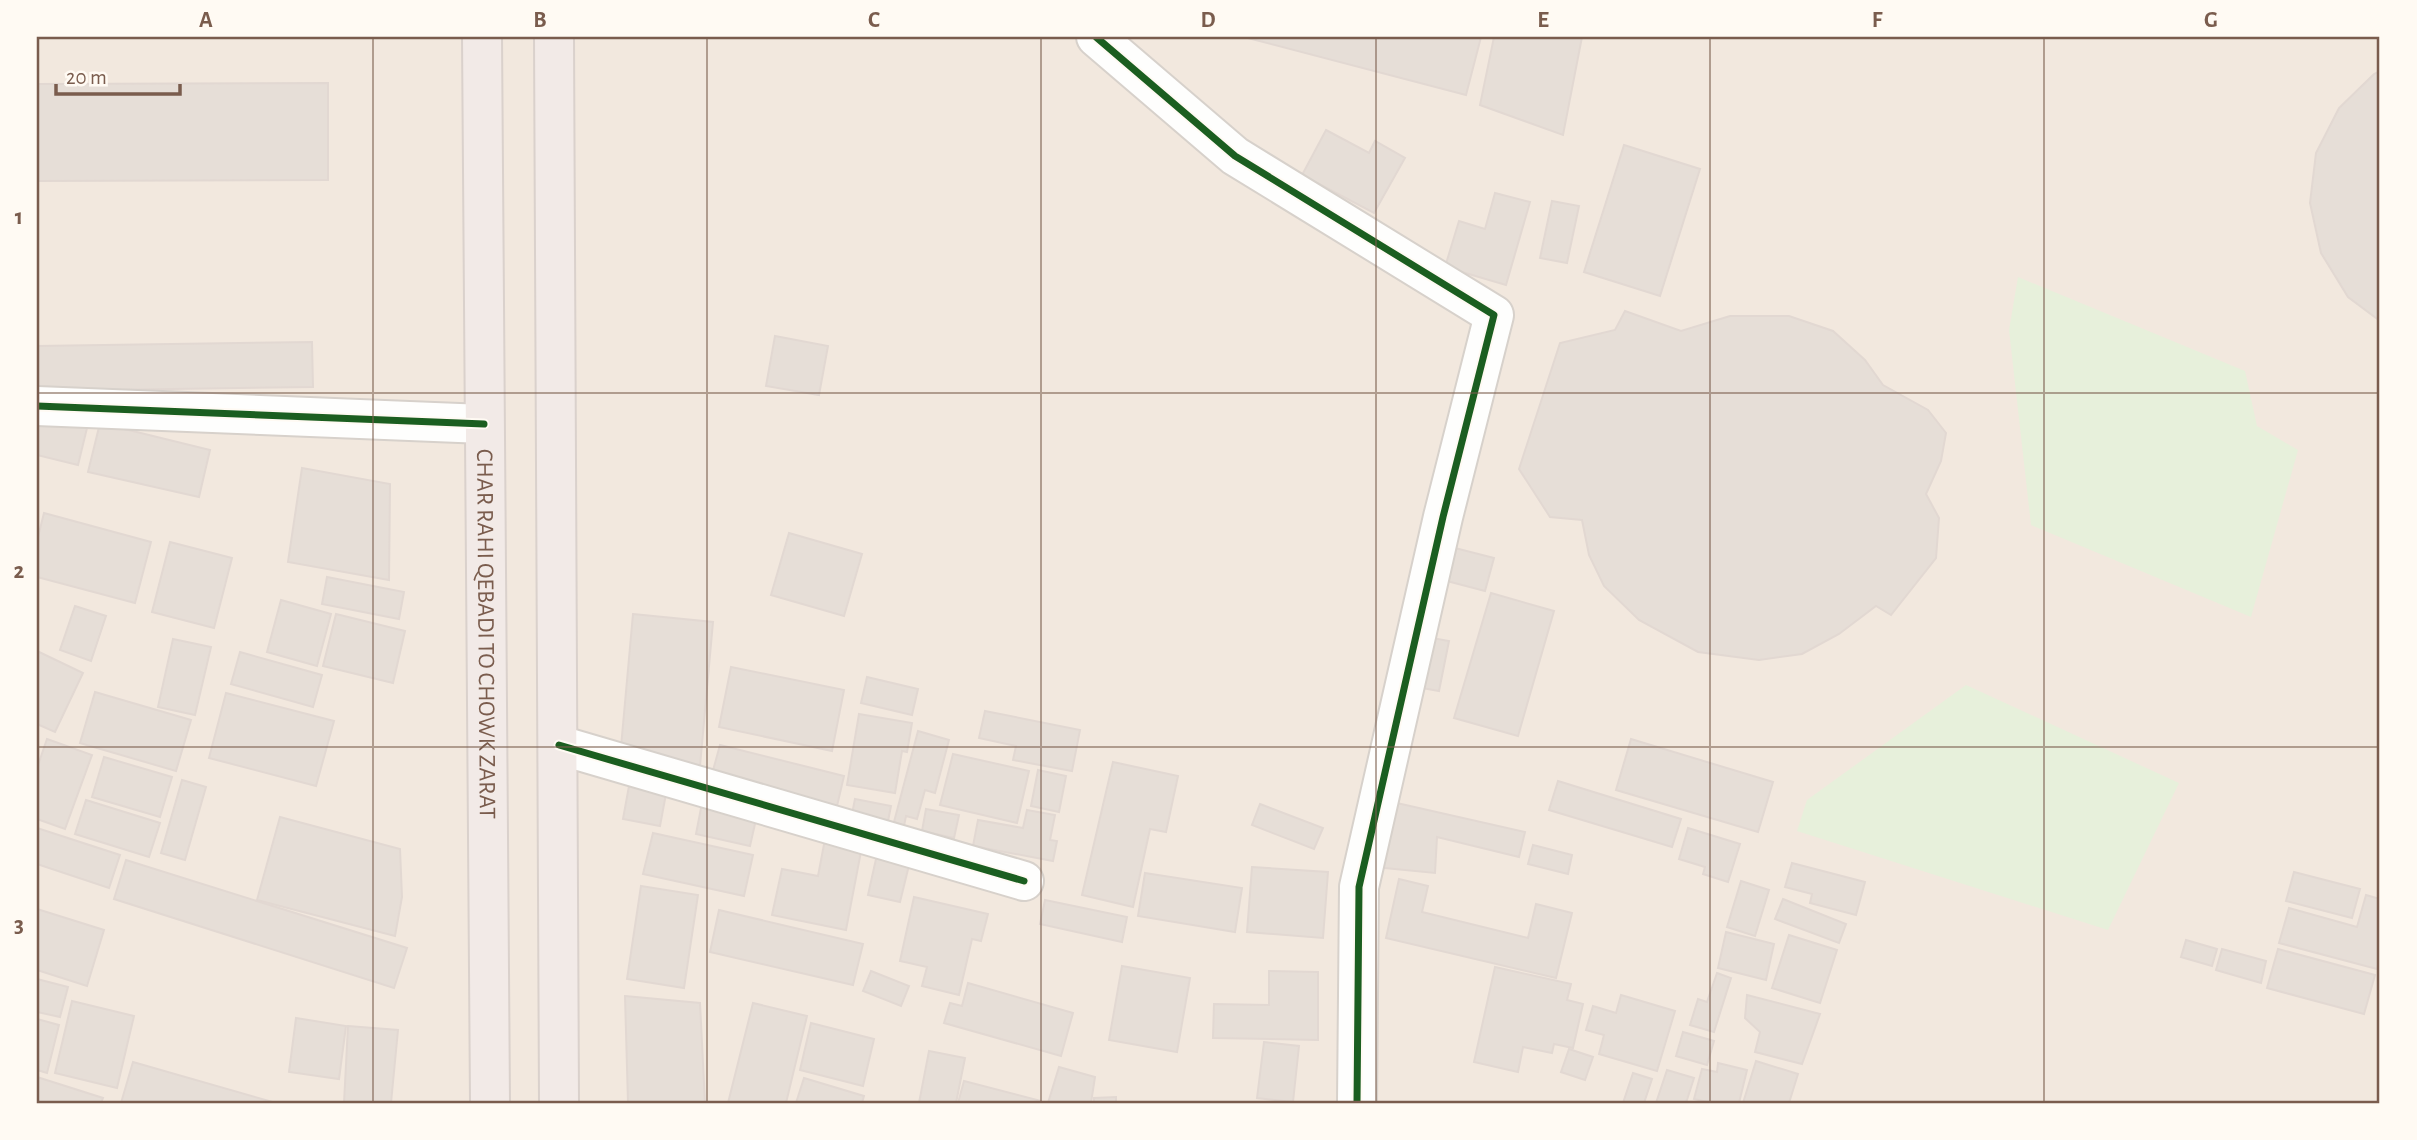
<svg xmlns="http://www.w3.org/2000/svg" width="2417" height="1140" font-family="'Alegreya Sans',sans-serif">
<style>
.residential{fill:#f2e8de}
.green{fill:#e7f0db}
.building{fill:#e6ded7;stroke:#e2d8d2;stroke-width:2}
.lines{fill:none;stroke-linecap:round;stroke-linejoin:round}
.minor-casing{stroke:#d7d1cb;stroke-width:42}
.highway-casing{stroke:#dad1cc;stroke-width:42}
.minor{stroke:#fefefd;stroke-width:38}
.highway{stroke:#f2eae7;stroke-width:38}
.cycleway-casing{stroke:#fffaf3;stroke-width:11}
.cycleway{stroke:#1b5e20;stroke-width:7}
.grid{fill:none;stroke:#7a5c4d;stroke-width:2;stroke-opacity:0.55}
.labels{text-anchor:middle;stroke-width:5;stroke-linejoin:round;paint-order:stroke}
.street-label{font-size:24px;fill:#7a5c4d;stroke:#fffaf3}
.neatline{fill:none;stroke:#7a5c4d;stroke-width:2.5}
.grid-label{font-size:23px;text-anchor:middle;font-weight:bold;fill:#7a5c4d}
</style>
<rect width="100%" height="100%" fill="#f9f5f0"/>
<rect class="residential" x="37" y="37" width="2343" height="1066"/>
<g class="green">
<path d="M2018 277 2245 371 2257 426 2298 450 2251 617 2031 525 2009 330Z"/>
<path d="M1966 685 2179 783 2108 930 1797 831 1807 800Z"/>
</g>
<g class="building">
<path d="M1244 37H1481L1466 95Z"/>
<path d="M1494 37H1582L1563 135 1480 105Z"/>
<path d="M2380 71V321L2348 297 2321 253 2310 203 2316 153 2339 108 2374 74Z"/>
<path d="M328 83V180L37 181V84Z"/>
<path d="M1326 130 1369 153 1375 141 1405 158 1374 213 1302 175Z"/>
<path d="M1624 145 1700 169 1660 296 1584 272Z"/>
<path d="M1495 193 1530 202 1506 285 1445 267 1459 221 1485 229Z"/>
<path d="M1552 201 1579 206 1567 263 1540 258Z"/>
<path d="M1625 311 1681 331 1730 316H1789L1833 331 1865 360 1883 385 1928 410 1946 433 1941 461 1926 494 1939 518 1936 558 1891 615 1876 606 1839 634 1802 654 1759 660 1698 652 1639 620 1604 586 1589 555 1582 520 1550 517 1519 469 1560 343 1615 330Z"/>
<path d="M775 336 828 346 819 395 766 386Z"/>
<path d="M312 342 313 387 37 391V346Z"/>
<path d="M37 416 87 428 78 465 37 455Z"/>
<path d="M100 423 210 450 199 497 88 472Z"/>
<path d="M302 468 390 484 389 580 288 562Z"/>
<path d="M44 513 151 542 135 603 37 577V541Z"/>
<path d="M789 533 862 554 844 616 771 595Z"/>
<path d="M170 542 232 558 214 628 152 612Z"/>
<path d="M1451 547 1494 558 1485 591 1443 580Z"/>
<path d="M327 577 404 592 399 619 322 604Z"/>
<path d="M1491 593 1554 611 1518 736 1454 718Z"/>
<path d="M281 600 331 614 317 666 267 652Z"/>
<path d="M75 606 106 616 91 661 60 650Z"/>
<path d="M336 614 405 631 393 683 323 666Z"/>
<path d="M633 614 713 622 700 766 620 758Z"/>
<path d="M1421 636 1449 641 1439 691 1411 686Z"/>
<path d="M173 639 211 647 195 715 158 707Z"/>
<path d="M37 651 83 673 55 732 37 724Z"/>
<path d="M240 652 322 675 313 707 231 684Z"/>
<path d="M731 667 844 690 832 751 719 727Z"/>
<path d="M867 677 918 689 912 715 861 703Z"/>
<path d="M95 692 191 720 176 771 80 743Z"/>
<path d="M226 693 334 721 316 786 209 758Z"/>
<path d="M985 711 1080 730 1072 771 1013 760 1016 746 979 738Z"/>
<path d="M859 714 912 723 907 752 902 751 895 793 847 785Z"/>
<path d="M918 731 949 740 935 793 925 790 917 819 906 816 904 826 894 822Z"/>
<path d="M47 739 92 755 65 829 37 819V768Z"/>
<path d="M1631 739 1773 782 1758 832 1616 790Z"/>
<path d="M720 745 844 776 837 806 712 774Z"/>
<path d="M953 754 1029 771 1017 823 940 805Z"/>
<path d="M104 757 172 777 160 817 92 797Z"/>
<path d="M1113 762 1178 776 1166 832 1150 829 1133 907 1082 895Z"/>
<path d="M1038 770 1066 776 1059 812 1031 806Z"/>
<path d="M631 775 668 783 660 826 623 819Z"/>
<path d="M182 780 206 787 185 860 161 853Z"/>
<path d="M1558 781 1681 819 1672 847 1549 810Z"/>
<path d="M855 799 891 806 888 821 852 814Z"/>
<path d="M86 800 160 823 149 857 75 834Z"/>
<path d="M1388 801 1525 832 1519 857 1437 837 1435 873 1375 867Z"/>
<path d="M702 803 757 815 750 846 696 834Z"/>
<path d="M1260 804 1323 828 1314 849 1252 825Z"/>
<path d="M926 809 959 815 954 838 922 831Z"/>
<path d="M1027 810 1055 815 1050 840 1057 841 1053 861 973 846 978 820 1023 828Z"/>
<path d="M280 817 400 849 402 897 395 936 257 900Z"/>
<path d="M37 828 120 855 109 888 37 864Z"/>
<path d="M1688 828 1740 844 1728 882 1703 874 1705 867 1679 859Z"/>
<path d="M653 833 753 855 744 896 643 874Z"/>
<path d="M826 834 863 841 846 930 772 915 782 869 818 876Z"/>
<path d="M1533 845 1572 855 1568 874 1528 864Z"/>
<path d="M878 850 911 857 900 902 868 895Z"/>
<path d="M126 860 407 948 394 988 114 899Z"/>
<path d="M1792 863 1865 882 1856 915 1810 903 1812 894 1785 887Z"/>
<path d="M1252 867 1328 872 1323 938 1247 932Z"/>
<path d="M2294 872 2360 889 2352 918 2286 901Z"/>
<path d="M1145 873 1242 888 1235 932 1138 916Z"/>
<path d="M1399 879 1428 886 1422 912 1528 938 1536 904 1572 913 1556 978 1386 938Z"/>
<path d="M1741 881 1769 890 1755 936 1727 927Z"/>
<path d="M641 886 698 895 684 988 627 979Z"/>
<path d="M2366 895 2380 899V959L2377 969 2279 943 2289 908 2357 927Z"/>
<path d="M914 897 988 914 981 941 972 939 959 995 922 986 927 967 900 961Z"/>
<path d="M1783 899 1846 924 1839 943 1775 919Z"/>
<path d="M1045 900 1127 917 1122 942 1040 924Z"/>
<path d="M37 909 104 930 87 986 37 970Z"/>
<path d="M719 910 863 944 853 985 710 952Z"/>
<path d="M1726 932 1774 944 1766 980 1718 968Z"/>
<path d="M1789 935 1837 950 1820 1003 1772 988Z"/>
<path d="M2186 940 2217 949 2212 966 2181 957Z"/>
<path d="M2222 949 2266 961 2261 983 2216 970Z"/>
<path d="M2278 949 2375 975 2364 1014 2267 988Z"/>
<path d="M1122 966 1190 978 1177 1052 1109 1040Z"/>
<path d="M1495 967 1571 984 1567 1000 1583 1004 1573 1048 1554 1044 1552 1053 1523 1047 1518 1072 1474 1062Z"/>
<path d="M871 971 909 986 901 1006 863 991Z"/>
<path d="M1269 971 1318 972V1040L1213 1038 1214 1004 1269 1005Z"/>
<path d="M1717 973 1731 978 1714 1032 1690 1025 1698 999 1707 1002Z"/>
<path d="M37 979 68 987 60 1017 37 1012Z"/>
<path d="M968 983 1073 1013 1061 1056 944 1023 950 1003 962 1006Z"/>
<path d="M1621 995 1675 1011 1657 1071 1599 1054 1604 1035 1586 1030 1593 1006 1616 1013Z"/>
<path d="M1747 995 1820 1014 1802 1064 1755 1052 1760 1032 1745 1018Z"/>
<path d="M625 996 700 1003 705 1103H628Z"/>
<path d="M72 1001 134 1016 117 1088 55 1073Z"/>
<path d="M753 1003 807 1016 786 1103H728Z"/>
<path d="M296 1018 346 1026 339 1079 289 1072Z"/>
<path d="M37 1019 59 1025 47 1073 37 1070Z"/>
<path d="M811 1023 874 1039 863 1086 800 1070Z"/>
<path d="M348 1026 398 1030 391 1103H344Z"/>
<path d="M1683 1032 1714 1041 1707 1065 1676 1056Z"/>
<path d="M1264 1042 1299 1046 1293 1102 1257 1098Z"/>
<path d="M1569 1049 1593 1057 1585 1080 1561 1072Z"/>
<path d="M929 1051 965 1058 956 1103H919Z"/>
<path d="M1756 1061 1798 1074 1789 1103H1743Z"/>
<path d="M133 1062 276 1103H121Z"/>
<path d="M1718 1063 1747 1070 1739 1103H1712L1694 1099 1702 1069 1717 1072Z"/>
<path d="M1059 1067 1095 1077 1091 1103H1048Z"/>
<path d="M1667 1070 1694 1078 1686 1103H1656Z"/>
<path d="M1633 1073 1652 1079 1644 1103H1623Z"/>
<path d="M37 1077 103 1098 101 1103H37Z"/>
<path d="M804 1078 864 1096 862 1103H796Z"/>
<path d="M964 1081 1041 1101V1103H958Z"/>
<path d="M1116 1097V1103H1094V1098Z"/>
</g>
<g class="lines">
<defs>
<g id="minor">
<path d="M1096 37 1235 156 1494 315 1443 517 1359 887 1357 1103"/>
<path d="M37 406 484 424"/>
<path d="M559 745 1024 881"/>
</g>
<g id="highway">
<path id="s1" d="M482 37 490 1103"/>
<path d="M554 37 559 1103"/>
</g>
</defs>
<use href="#minor" class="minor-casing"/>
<use href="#highway" class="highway-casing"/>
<use href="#minor" class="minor"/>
<use href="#highway" class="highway"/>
<defs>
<g id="cycleway">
<path d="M1096 37 1235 156 1494 315 1443 517 1359 887 1357 1103"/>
<path d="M37 406 484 424"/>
<path d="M559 745 1024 881"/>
</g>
</defs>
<use href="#cycleway" class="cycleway-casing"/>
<use href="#cycleway" class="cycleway"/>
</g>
<path class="grid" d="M373 37V1103M707 37V1103M1041 37V1103M1376 37V1103M1710 37V1103M2044 37V1103M37 393H2380M37 747H2380"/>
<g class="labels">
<g class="street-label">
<text dy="8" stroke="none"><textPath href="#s1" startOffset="597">CHAR RAHI QEBADI TO CHOWK ZARAT</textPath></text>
</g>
</g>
<rect width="2417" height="1140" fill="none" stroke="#fffaf3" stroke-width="77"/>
<path d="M56 84v10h124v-10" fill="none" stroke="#7a5c4d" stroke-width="3.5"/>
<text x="66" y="84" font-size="21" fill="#7a5c4d" stroke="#fffaf3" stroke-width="5" paint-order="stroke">20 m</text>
<rect x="38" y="38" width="2340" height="1064" class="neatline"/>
<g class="grid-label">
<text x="206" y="27">A</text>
<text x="540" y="27">B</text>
<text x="874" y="27">C</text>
<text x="1208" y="27">D</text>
<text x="1543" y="27">E</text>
<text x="1877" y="27">F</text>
<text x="2211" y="27">G</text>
<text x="19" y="224">1</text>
<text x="19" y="578">2</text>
<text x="19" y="932">3</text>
</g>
</svg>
